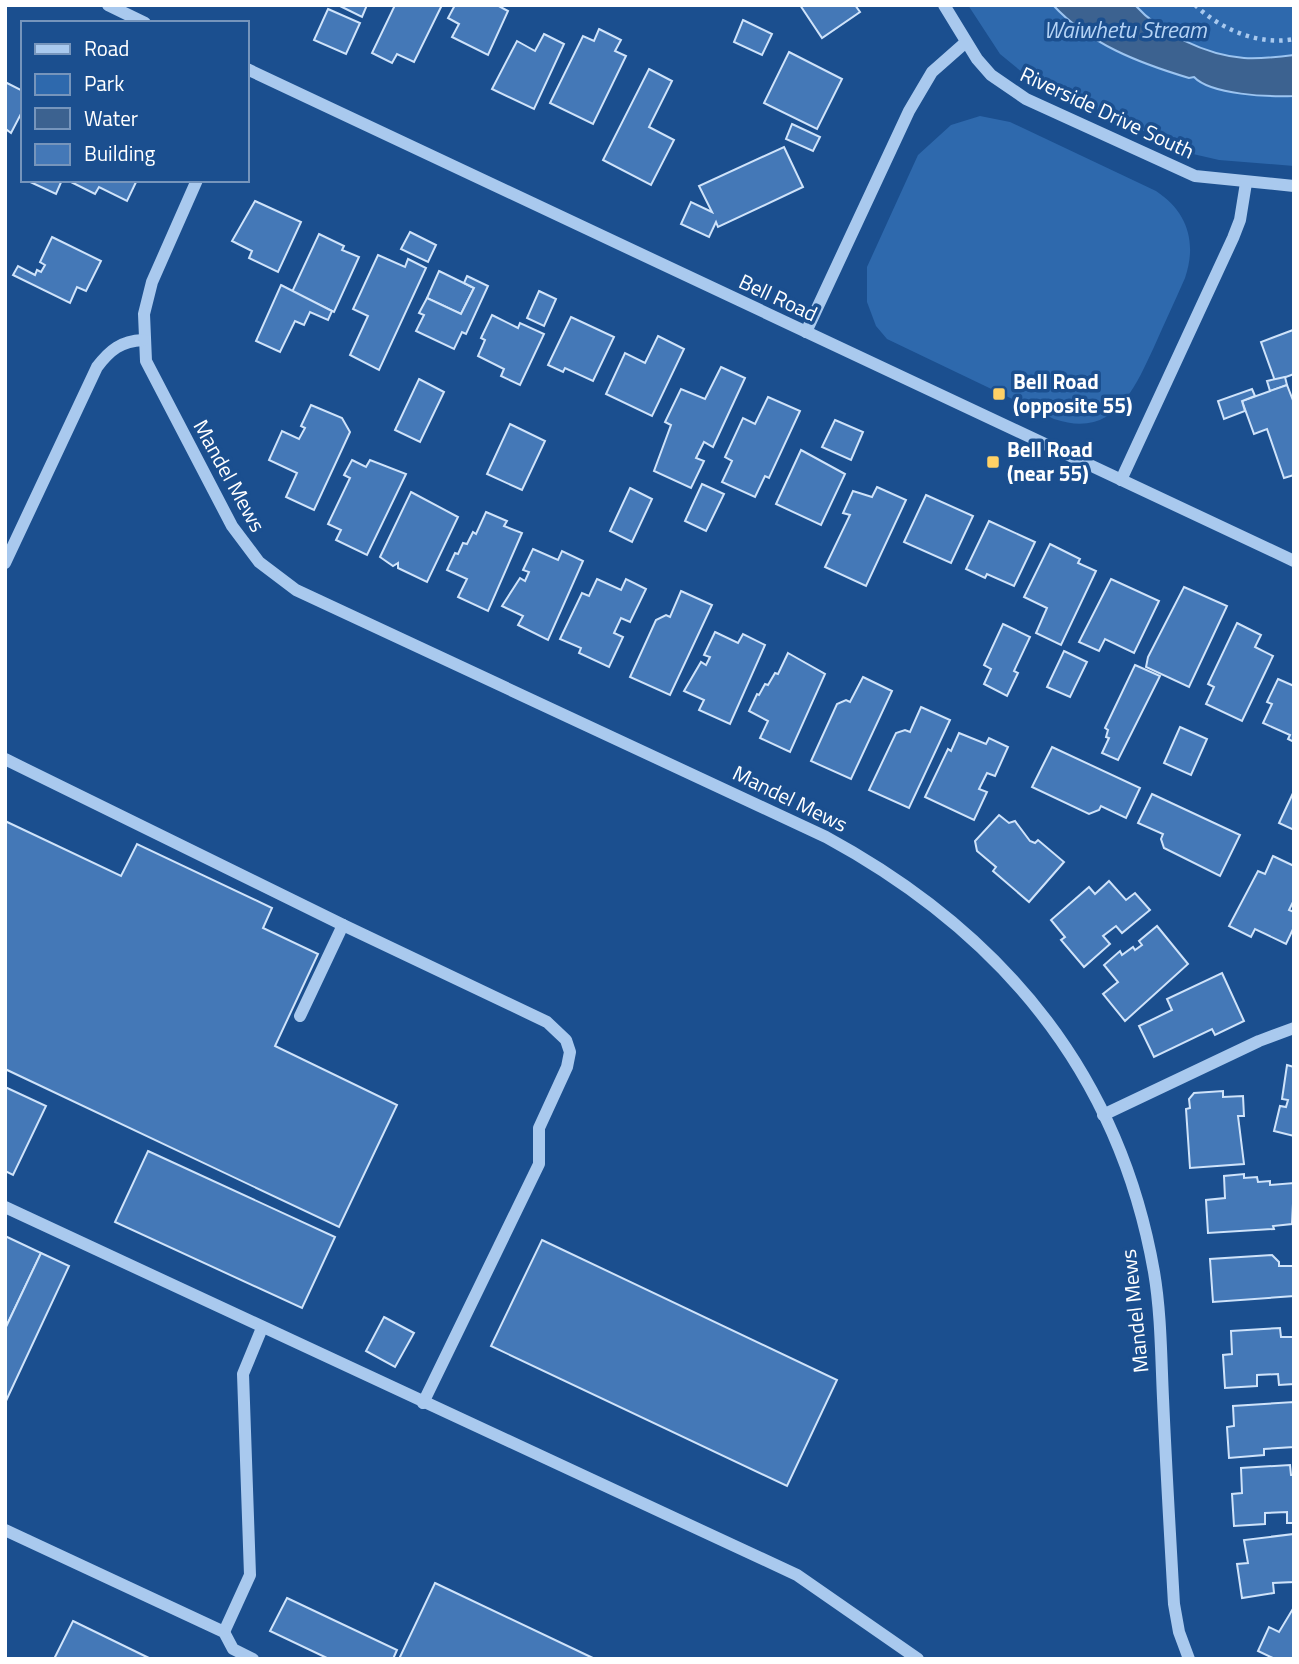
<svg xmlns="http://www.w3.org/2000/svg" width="1299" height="1664" font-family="'Titillium Web',sans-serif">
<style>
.green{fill:#2e69ad}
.water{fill:#3c6290;stroke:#9cc4f0;stroke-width:2}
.building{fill:#4478b7;stroke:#cfe3fa;stroke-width:2}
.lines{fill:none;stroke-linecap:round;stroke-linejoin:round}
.path{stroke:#a9c9ee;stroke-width:4.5;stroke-dasharray:3.5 5;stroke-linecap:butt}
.minor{stroke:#a9c9ee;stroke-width:12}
.poi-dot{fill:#ffd166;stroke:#1b4f8f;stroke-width:2.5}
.labels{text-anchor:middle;stroke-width:7;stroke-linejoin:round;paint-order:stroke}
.street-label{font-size:21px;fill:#fff;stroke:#1b4f8f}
.poi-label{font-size:21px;font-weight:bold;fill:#fff;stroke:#1b4f8f;text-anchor:start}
.water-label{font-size:23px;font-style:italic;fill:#b5d3f5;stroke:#1b4f8f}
</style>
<rect width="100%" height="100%" fill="#1b4f8f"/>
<g class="green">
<path d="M968 5H1053C1089 46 1139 62 1190 76 1198 78 1205 85 1214 88 1240 95 1267 97 1294 96V166L1219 160 1193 154 1028 77 1000 54Z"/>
<path d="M1135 5H1294V55C1277 56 1260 59 1244 58 1207 55 1159 33 1135 5Z"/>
<path d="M980 116 1010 122 1156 191C1188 212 1197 243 1185 278 1175 301 1164 324 1154 347 1133 392 1113 439 1054 419L887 339 876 326 867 302V267L918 155 951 125Z"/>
</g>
<path class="water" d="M1053 5H1135C1160 33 1206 55 1244 58 1260 59 1278 57 1294 55V96C1269 97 1211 95 1194 77L1189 78C1139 63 1089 44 1053 5Z"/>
<g class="building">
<path d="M338 5H367L362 17Z"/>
<path d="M395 5H442L414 62 397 54 392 63 372 53Z"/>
<path d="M455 5H497L508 11 488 55 452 37 459 24 448 18Z"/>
<path d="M800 5H855L860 12 822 38Z"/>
<path d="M328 9 360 23 346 54 314 40Z"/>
<path d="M743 20 772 34 762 55 734 42Z"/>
<path d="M599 29 621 40 615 51 626 56 593 124 550 103 583 36 594 41Z"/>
<path d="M544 34 564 44 534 109 492 89 517 41 535 51Z"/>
<path d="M789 52 842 79 817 129 764 103Z"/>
<path d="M649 69 672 81 649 127 674 140 651 185 603 160Z"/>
<path d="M5 82 23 91V110L11 133 7 130 5 133Z"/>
<path d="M792 124 820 137 813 151 786 139Z"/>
<path d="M784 147 803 187 718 227 716 222 709 237 681 224 691 202 712 212 699 186Z"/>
<path d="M26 180H62L56 194Z"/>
<path d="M137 180 127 201 99 187 95 194 69 181Z"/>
<path d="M255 201 301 222 278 272 249 258 252 251 232 241Z"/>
<path d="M410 232 436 245 428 262 401 249Z"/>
<path d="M319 234 344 246 342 250 359 257 334 312 292 292Z"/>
<path d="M52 237 101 261 86 291 77 287 70 303 13 275 18 266 35 275 37 270 41 272 45 265 40 262Z"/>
<path d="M378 255 405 267 408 259 426 268 379 370 350 355 368 316 353 309Z"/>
<path d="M439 271 474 288 461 314 427 298Z"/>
<path d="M467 276 488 286 466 334 462 332 454 349 416 331 424 315 419 313 427 298 461 314 474 288 464 283Z"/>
<path d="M281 285 332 311 328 320 310 312 304 325 295 321 280 352 256 341Z"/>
<path d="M539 291 556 299 544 326 527 318Z"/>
<path d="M492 315 518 328 520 323 544 334 520 385 501 376 504 369 478 356 485 340 481 338Z"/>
<path d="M571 317 614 337 593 381 565 368 563 372 548 365Z"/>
<path d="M1293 330 1294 374 1275 381 1261 342Z"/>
<path d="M658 336 684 349 652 416 606 394 625 353 645 363Z"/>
<path d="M721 367 745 378 713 447 704 442 696 458 704 461 691 488 654 471 671 425 665 422 681 389 705 399Z"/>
<path d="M1285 377 1287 385 1270 391 1267 381Z"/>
<path d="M419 379 444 392 420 442 395 430Z"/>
<path d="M1287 385 1294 403V475L1284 478 1267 429 1254 434 1242 401Z"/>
<path d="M1252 389 1255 396 1242 401 1245 411 1224 419 1218 401Z"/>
<path d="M768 397 800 411 769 478 765 476 755 497 722 482 732 461 725 457 743 418 755 424Z"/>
<path d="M311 405 342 418 350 432 314 510 286 497 297 473 269 460 282 431 299 439 305 428 301 426Z"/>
<path d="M835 420 863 432 851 460 822 447Z"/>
<path d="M510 424 545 441 522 490 487 474Z"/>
<path d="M801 450 845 474 821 525 776 504Z"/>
<path d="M352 460 366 467 370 460 406 474 367 555 336 540 341 530 328 524 350 478 344 475Z"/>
<path d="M702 484 724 494 706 531 685 521Z"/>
<path d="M877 487 906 500 866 586 825 567 850 515 843 513 853 491 872 497Z"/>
<path d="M630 488 652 499 632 542 610 531Z"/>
<path d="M411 492 458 517 427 582 398 568V563L393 566 380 557Z"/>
<path d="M926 495 973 516 951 563 904 542Z"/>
<path d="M486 512 507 521 504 526 522 533 488 611 458 597 467 579 447 570 455 553 458 554 463 543 467 544 473 532 476 534Z"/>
<path d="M989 521 1035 542 1014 586 987 574 985 578 966 569Z"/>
<path d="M1050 544 1080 559 1078 563 1096 571 1061 645 1036 633 1047 608 1024 597Z"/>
<path d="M533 549 558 560 562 551 583 561 548 640 518 625 523 616 502 606 520 578 525 581 529 572 523 570Z"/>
<path d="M597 579 621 590 626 579 646 589 630 622 621 618 614 633 623 637 609 667 579 653 581 648 560 639 582 593 589 596Z"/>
<path d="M1111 579 1159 601 1134 653 1105 639 1099 651 1079 642Z"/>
<path d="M1184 587 1227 606 1189 687 1146 667 1148 657Z"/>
<path d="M681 591 712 605 670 695 630 677 656 620 666 615 670 617Z"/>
<path d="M1237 623 1261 635 1255 647 1273 656 1242 721 1206 704 1214 687 1208 684Z"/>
<path d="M1003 624 1030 637 1014 671 1018 673 1007 696 984 684 991 669 984 665Z"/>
<path d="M715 632 738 643 743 634 765 645 730 724 699 710 704 700 684 691 701 662 706 665 710 657 704 655Z"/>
<path d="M1064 651 1087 662 1070 697 1047 687Z"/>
<path d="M788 653 825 674 790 752 760 738 768 721 749 711 757 694 759 695 765 684 768 685 775 673 778 674Z"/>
<path d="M1135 665 1160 676 1118 760 1102 753 1109 738 1106 737 1108 730 1105 728Z"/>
<path d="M863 677 892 691 851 779 811 761 837 704 846 700 850 702Z"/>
<path d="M1278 679 1294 686V742L1288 739 1290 735 1263 723 1272 704 1267 702Z"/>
<path d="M921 707 950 720 909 808 869 790 896 733 905 730 910 732Z"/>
<path d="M1180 727 1207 739 1191 775 1164 763Z"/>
<path d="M959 733 986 744 989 738 1008 747 995 776 987 773 979 789 987 792 974 820 925 797 948 749 951 751Z"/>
<path d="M1052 747 1140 788 1126 818 1101 806 1099 810 1089 814 1032 787Z"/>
<path d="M1294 791V830L1279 823Z"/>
<path d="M1152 794 1240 835 1220 876 1164 848 1161 839 1163 834 1138 823Z"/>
<path d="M999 815 1009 823 1015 821 1030 841 1035 843 1038 840 1064 862 1029 902 993 871 996 867 977 851 975 841Z"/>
<path d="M5 821 121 876 137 844 272 908 263 928 318 954 275 1046 397 1105 339 1227 5 1069Z"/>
<path d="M1273 856 1294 866V900L1289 910 1294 912V927L1286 944 1255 929 1251 937 1229 926 1258 871 1265 874Z"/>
<path d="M1109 881 1126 900 1135 893 1150 910 1122 933 1116 926 1103 936 1110 944 1084 967 1061 940 1065 937 1051 920 1089 887 1095 894Z"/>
<path d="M1157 926 1188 964 1125 1021 1103 994 1118 982 1104 965 1120 951 1122 955 1133 947 1135 950 1142 945 1139 941Z"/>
<path d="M1222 973 1244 1021 1215 1035 1212 1029 1154 1057 1139 1026 1172 1010 1167 999Z"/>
<path d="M1287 1065 1294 1067V1136L1274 1131 1280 1106 1286 1107 1288 1100 1282 1099Z"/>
<path d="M5 1087 46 1106 13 1175 5 1171Z"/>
<path d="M1223 1091V1097L1243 1096 1244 1116H1238L1244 1164 1190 1168 1186 1109 1190 1108 1189 1099 1194 1093Z"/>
<path d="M148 1151 335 1237 302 1308 115 1222Z"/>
<path d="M1244 1174V1178L1257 1177 1258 1182 1270 1181V1185L1294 1183 1292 1224 1273 1226 1274 1229 1208 1233 1206 1200 1225 1198 1224 1176Z"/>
<path d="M5 1236 41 1253 5 1329Z"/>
<path d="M542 1240 837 1380 787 1486 491 1346Z"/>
<path d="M41 1253 69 1266 5 1403V1329Z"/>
<path d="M1272 1255 1279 1262V1266H1294V1296L1213 1302 1210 1259Z"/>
<path d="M384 1317 414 1333 395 1367 366 1351Z"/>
<path d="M1280 1328 1281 1337H1294V1384L1279 1385 1278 1374 1257 1375V1386L1225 1388 1223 1355 1232 1354 1231 1331Z"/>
<path d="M1294 1402V1447L1264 1449V1455L1229 1458 1227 1427 1234 1426 1233 1406Z"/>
<path d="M1290 1465 1291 1475H1294V1523H1287V1512L1265 1513V1524L1234 1526 1232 1494 1242 1493 1241 1468Z"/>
<path d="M1294 1534V1582L1273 1583 1274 1593 1242 1598 1237 1564 1248 1563 1244 1540Z"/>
<path d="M435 1583 595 1659H399Z"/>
<path d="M287 1598 397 1650 393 1659H329L270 1631Z"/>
<path d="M1294 1607V1659H1275L1258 1651 1269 1627 1279 1632Z"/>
<path d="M73 1621 151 1659H54Z"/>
</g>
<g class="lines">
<path class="path" d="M1195 5C1220 29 1259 46 1294 39"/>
<g class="minor">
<path d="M108 5 145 23"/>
<path d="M944 5 977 59 991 75 1026 99 1195 176 1294 186"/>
<path d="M247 69 1294 561"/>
<path d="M197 180 152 282 144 314 146 361 232 526 259 562 296 590 826 837C1001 932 1119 1072 1154 1272 1161 1313 1161 1356 1163 1398 1166 1467 1170 1535 1174 1604L1179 1632 1189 1659"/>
<path d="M806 332 909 111 932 72 966 42"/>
<path d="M1121 480 1233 238 1240 220 1246 183"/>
<path d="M5 563 97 367C110 350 121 341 143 340"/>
<path d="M5 759 343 925 300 1016"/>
<path d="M343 925 547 1022 566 1040 570 1052 567 1067 539 1128V1164L423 1403"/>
<path d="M1103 1115 1259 1041 1294 1028"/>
<path d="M5 1207 797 1575 918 1659"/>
<path d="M5 1530 224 1632 233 1649 253 1659"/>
<path d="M224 1632 250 1575 243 1374 262 1328"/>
</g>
</g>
<g class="poi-dot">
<rect x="992" y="387" width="14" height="14" rx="3.5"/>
<rect x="986" y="455" width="14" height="14" rx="3.5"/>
</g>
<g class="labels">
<g class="street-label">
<text transform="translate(1107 113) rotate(25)" y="7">Riverside Drive South</text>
<text transform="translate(778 298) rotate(25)" y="7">Bell Road</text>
<text transform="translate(229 476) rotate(61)" y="7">Mandel Mews</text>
<text transform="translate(790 799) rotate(26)" y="7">Mandel Mews</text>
<text transform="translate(1135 1311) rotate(-96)" y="7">Mandel Mews</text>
</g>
<g class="poi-label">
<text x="1013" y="389">Bell Road<tspan x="1013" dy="24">(opposite 55)</tspan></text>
<text x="1007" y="457">Bell Road<tspan x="1007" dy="24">(near 55)</tspan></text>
</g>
<g class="water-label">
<text x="1125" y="38">Waiwhetu Stream</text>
</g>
</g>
<rect width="1299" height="1664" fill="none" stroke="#ffffff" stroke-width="14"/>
<rect x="21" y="21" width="228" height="161" fill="#1b4f8f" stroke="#7695bc" stroke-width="2"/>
<rect x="35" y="44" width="35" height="10" fill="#a9c9ee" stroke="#7695bc" stroke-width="2"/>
<text x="84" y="56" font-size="21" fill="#ffffff">Road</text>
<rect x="35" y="74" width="35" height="21" fill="#2e69ad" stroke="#7695bc" stroke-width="2"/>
<text x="84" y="91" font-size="21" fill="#ffffff">Park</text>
<rect x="35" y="108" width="35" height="21" fill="#3c6290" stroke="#7695bc" stroke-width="2"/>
<text x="84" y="126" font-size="21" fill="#ffffff">Water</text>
<rect x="35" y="144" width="35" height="21" fill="#4478b7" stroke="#7695bc" stroke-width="2"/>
<text x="84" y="161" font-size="21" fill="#ffffff">Building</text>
</svg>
